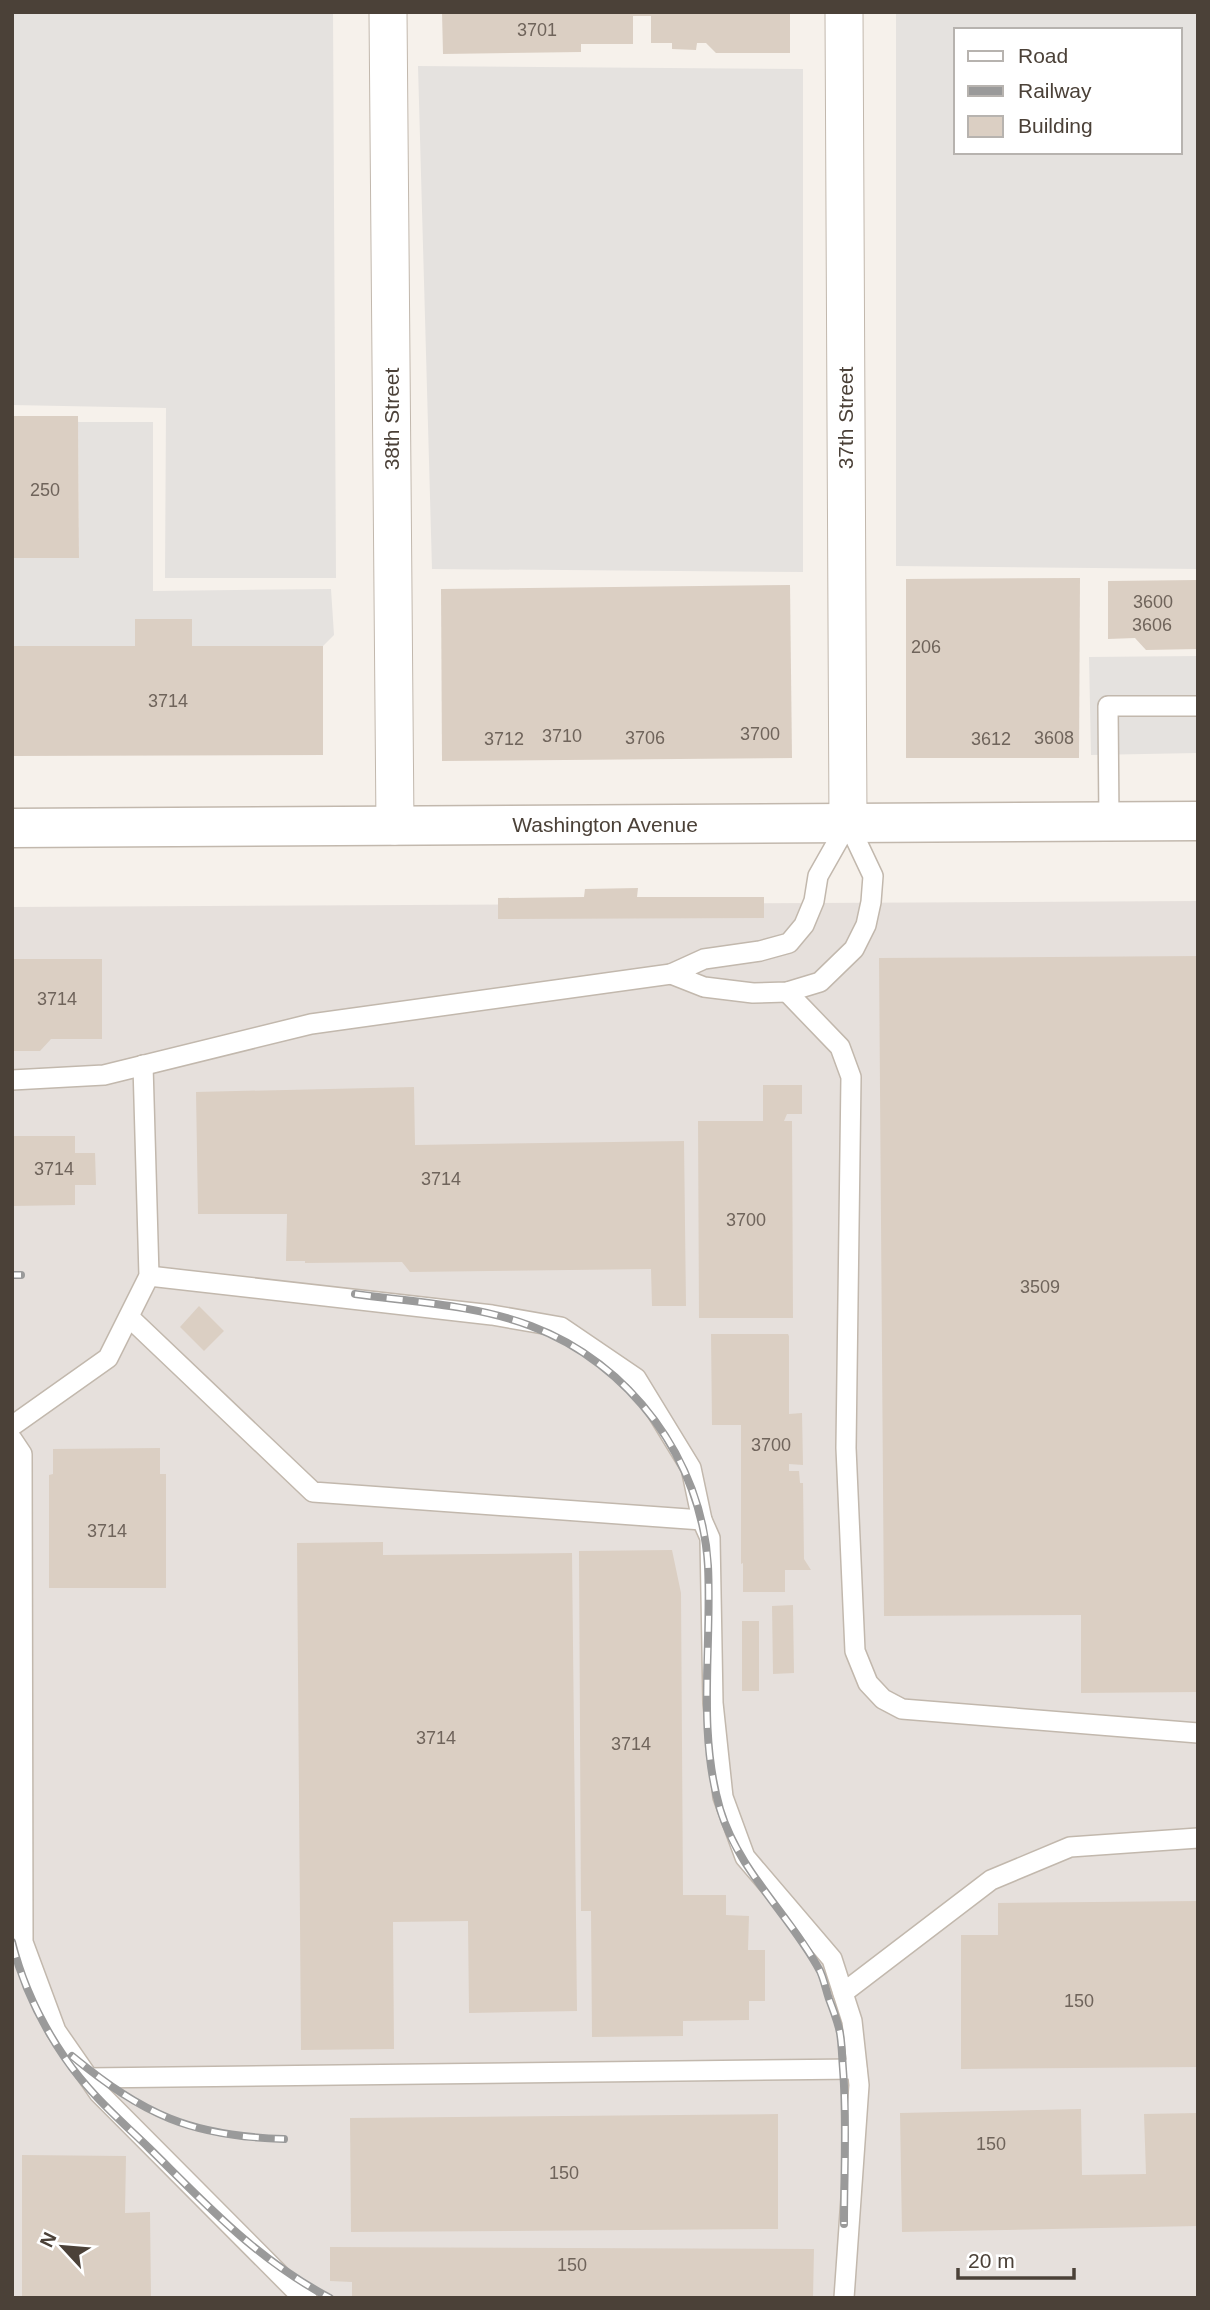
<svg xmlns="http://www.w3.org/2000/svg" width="1210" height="2310" font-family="Arial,sans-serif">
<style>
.industrial{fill:#e6e0dc}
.parking{fill:#e5e2df;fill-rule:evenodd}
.building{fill:#dbcfc3}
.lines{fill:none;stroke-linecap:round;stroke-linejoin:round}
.service-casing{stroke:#c2b8ad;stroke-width:22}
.minor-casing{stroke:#c2b8ad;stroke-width:39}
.tertiary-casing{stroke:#c2b8ad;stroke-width:41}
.service{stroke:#fff;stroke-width:19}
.minor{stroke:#fff;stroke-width:37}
.tertiary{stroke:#fff;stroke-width:38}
.rail-casing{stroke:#9a9a9a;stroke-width:8}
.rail{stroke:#fff;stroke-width:5;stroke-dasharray:16;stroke-linecap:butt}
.labels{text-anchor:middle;stroke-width:6;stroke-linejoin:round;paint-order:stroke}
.number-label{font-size:18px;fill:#6f645b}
.street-label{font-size:21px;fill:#4b4138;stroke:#fff}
</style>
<rect width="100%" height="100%" fill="#f6f1eb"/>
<path class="industrial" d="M1198 901V2298H12V907Z"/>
<g class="parking">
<path d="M12 12H333L336 578H165L166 408 12 405Z"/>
<path d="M896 12H1198V569L896 566ZM956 30H1180V152H956Z"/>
<path d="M418 66 803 69V572L432 569Z"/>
<path d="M78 422H153V591L331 589 334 635 323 646H192V619H135V646H12V558L79 557Z"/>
<path d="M1198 656V753L1091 755 1089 657Z"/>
</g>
<g class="building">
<path d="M442 12H790V53H716L706 43H697L696 50 672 49V43H651V16H633V44H581V52L443 54Z"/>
<path d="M12 416H78L79 558H12Z"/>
<path d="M1080 578 1079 758H906V579Z"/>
<path d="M1198 580V649L1146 650 1135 638 1108 639V581Z"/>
<path d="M790 585 792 758 442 761 441 589Z"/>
<path d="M135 619H192V646H323V755L12 756V646H135Z"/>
<path d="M638 888 637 897H764V918L498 919V898L584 897 585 889Z"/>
<path d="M1198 956V1692L1081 1693V1615L884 1616 879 958Z"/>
<path d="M12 959H102V1039H51L40 1051H12Z"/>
<path d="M763 1085H802V1114H787L784 1121H792L793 1318H699L698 1121H763Z"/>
<path d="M414 1087 415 1145 684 1141 686 1306H652L651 1269 410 1272 402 1262 305 1263V1261H286L287 1214H198L196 1092Z"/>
<path d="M12 1136H75V1153H95L96 1185H75V1205L12 1206Z"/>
<path d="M199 1306 224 1331 204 1351 180 1327Z"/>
<path d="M711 1334H788L789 1336V1414L802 1413 803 1465 789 1464V1471H799L800 1483H803L804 1559 811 1570H785V1592H743V1563L741 1564V1425H712Z"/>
<path d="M160 1448V1474H166V1588H49V1475L53 1474V1449Z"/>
<path d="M383 1542V1555L572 1553 577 2011 469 2013 468 1921 393 1922 394 2049 301 2050 297 1543Z"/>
<path d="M672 1550 681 1593 683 1895H726V1915L749 1916 748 1950H765V2001H749V2020L683 2021V2036L592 2037 591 1911H581L579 1551Z"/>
<path d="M793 1605 794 1673 773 1674 772 1606Z"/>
<rect x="742" y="1621" width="17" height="70"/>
<path d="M1198 1901V2067L961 2069V1935H998V1903Z"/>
<path d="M1081 2109 1082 2175 1146 2174 1144 2114 1198 2113V2226L902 2232 900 2113Z"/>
<path d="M778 2114V2229L351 2232 350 2118Z"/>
<path d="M22 2155 126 2156 125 2213 150 2212 151 2298H22Z"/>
<path d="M330 2247 814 2249 813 2298H352V2282L330 2281Z"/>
</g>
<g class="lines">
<defs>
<g id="service">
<path d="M1109 822 1108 706H1198"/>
<path d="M848 823 873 876 871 902 866 925 854 949 820 982 787 992 753 993 704 987 671 974 704 959 760 951 789 943 804 925 814 901 818 876Z"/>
<path d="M787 992 840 1047 851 1077 846 1448 855 1651 868 1683 883 1699 902 1709 1198 1733"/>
<path d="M12 1080 104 1075 311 1024 671 974"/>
<path d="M149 1276 492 1315 561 1327 636 1378 691 1468 702 1520 710 1538 713 1703 723 1797 745 1857 832 1959 852 2021 859 2085 844 2298"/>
<path d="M129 1317 313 1492 702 1520"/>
<path d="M12 1426 108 1358 149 1276 143 1065"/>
<path d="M12 1439 22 1454 23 1942 56 2031 99 2093 298 2293 307 2298"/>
<path d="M843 1993 991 1880 1070 1847 1198 1838"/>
<path d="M89 2078 857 2069"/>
</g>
<g id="minor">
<path d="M388 12 395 826"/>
<path d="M844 12 848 823"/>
</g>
<path id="tertiary" d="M12 828 1198 821"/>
</defs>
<use href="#service" class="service-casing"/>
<use href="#minor" class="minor-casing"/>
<use href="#tertiary" class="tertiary-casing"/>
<use href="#service" class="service"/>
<use href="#minor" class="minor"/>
<use href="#tertiary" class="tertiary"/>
<defs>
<g id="rail">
<path d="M12 1275H21"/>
<path d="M355 1294C413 1302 476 1305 531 1326 630 1363 702 1460 708 1566 712 1647 697 1730 720 1809 739 1872 790 1915 820 1971 824 1980 826 1990 829 1999 833 2010 838 2022 840 2033 842 2045 842 2057 843 2069 847 2120 844 2172 844 2224"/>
<path d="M12 1942C22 1983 41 2023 65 2058 88 2092 120 2120 149 2148 207 2205 256 2259 330 2298"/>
<path d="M72 2056C144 2115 190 2136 284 2139"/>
</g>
</defs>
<use href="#rail" class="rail-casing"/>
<use href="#rail" class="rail"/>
</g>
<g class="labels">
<g class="number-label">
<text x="537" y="36">3701</text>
<text x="45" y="496">250</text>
<text x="1153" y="608">3600</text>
<text x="1152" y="631">3606</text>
<text x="926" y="653">206</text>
<text x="168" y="707">3714</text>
<text x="760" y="740">3700</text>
<text x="562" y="742">3710</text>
<text x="645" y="744">3706</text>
<text x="1054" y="744">3608</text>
<text x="504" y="745">3712</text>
<text x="991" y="745">3612</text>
<text x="57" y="1005">3714</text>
<text x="54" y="1175">3714</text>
<text x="441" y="1185">3714</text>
<text x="746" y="1226">3700</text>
<text x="1040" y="1293">3509</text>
<text x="771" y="1451">3700</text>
<text x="107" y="1537">3714</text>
<text x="436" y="1744">3714</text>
<text x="631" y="1750">3714</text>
<text x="1079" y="2007">150</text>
<text x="991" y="2150">150</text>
<text x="564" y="2179">150</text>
<text x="572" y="2271">150</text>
</g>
<g class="street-label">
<text transform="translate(846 418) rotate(-90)" y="7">37th Street</text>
<text transform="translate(392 419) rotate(-90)" y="7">38th Street</text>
<text x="605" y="832">Washington Avenue</text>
</g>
</g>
<rect width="1210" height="2310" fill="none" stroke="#4b4138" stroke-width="28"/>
<rect x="954" y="28" width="228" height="126" fill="#ffffff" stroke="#b7b3af" stroke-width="2"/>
<rect x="968" y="51" width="35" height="10" fill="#ffffff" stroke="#b7b3af" stroke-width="2"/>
<text x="1018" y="63" font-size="21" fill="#4b4138">Road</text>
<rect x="968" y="86" width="35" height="10" fill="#9a9a9a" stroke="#b7b3af" stroke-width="2"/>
<text x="1018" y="98" font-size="21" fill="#4b4138">Railway</text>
<rect x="968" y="116" width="35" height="21" fill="#dbcfc3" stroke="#b7b3af" stroke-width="2"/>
<text x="1018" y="133" font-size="21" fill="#4b4138">Building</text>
<g transform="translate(63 2247) rotate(296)" stroke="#ffffff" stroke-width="5" paint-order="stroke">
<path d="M0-5L12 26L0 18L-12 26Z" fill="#4b4138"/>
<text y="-10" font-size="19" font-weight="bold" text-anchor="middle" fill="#4b4138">N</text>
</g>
<path d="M958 2268v10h116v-10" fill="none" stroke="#4b4138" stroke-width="3.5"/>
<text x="968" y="2268" font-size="21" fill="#4b4138" stroke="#ffffff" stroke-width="5" paint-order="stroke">20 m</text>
</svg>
